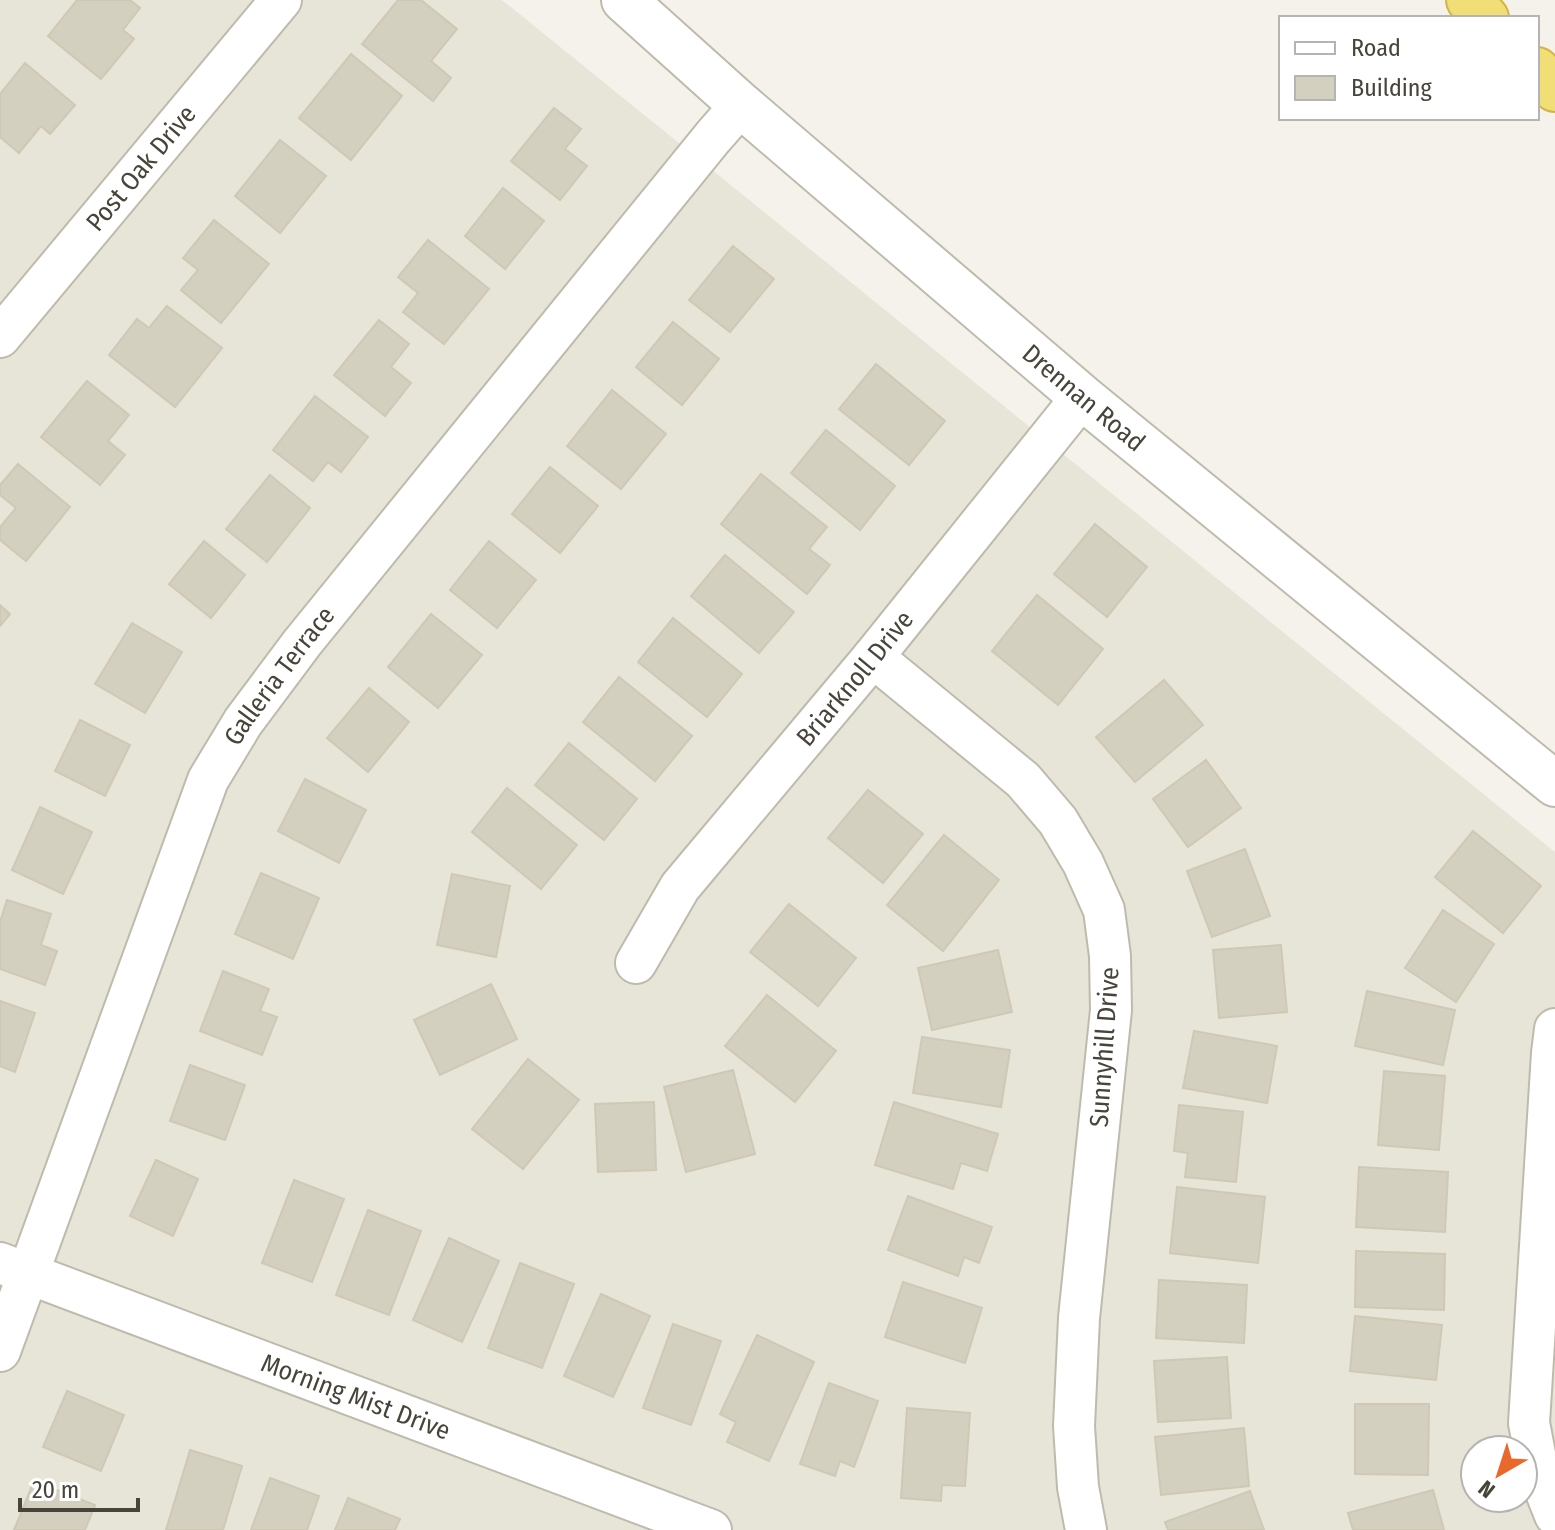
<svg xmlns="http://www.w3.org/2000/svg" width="1555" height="1530" font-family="'Fira Sans Condensed',sans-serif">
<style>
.residential{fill:#e7e5d8;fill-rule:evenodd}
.building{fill:#d4d0c0;stroke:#cfc9b4;stroke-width:2}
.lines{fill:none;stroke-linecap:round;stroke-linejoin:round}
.minor-casing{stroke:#bebbad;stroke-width:44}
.tertiary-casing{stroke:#bebbad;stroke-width:48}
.motorway-casing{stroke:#d1b546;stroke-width:48}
.minor{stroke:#fff;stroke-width:40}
.tertiary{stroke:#fff;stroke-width:44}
.motorway{stroke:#f2de76;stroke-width:44}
.labels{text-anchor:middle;stroke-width:6;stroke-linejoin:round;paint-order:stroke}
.street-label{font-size:26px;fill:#474439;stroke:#fff}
</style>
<rect width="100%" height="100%" fill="#f4f2ea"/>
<path class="residential" d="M0 0H502L1555 852V1530H0ZM1475 1450H1523V1498H1475Z"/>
<g class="building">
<path d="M77 0H130L140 8 123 30 134 39 101 79 48 36Z"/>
<path d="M398 0H421L457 29 431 61 451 78 433 101 362 44Z"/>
<path d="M351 54 402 96 351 160 299 118Z"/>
<path d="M25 63 75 105 50 134 41 126 19 153 0 137V94Z"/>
<path d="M554 108 581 129 565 149 587 166 560 200 511 161Z"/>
<path d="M280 140 326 176 280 233 235 196Z"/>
<path d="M503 188 544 221 505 269 465 236Z"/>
<path d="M214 220 269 264 221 323 181 290 198 270 183 258Z"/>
<path d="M428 240 489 289 444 344 403 312 418 293 398 277Z"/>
<path d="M733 246 774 279 730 332 689 300Z"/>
<path d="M167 306 222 348 175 407 109 355 137 319 149 328Z"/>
<path d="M379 320 409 344 391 367 411 383 385 416 334 375Z"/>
<path d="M673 322 719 359 682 405 636 367Z"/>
<path d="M876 364 945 421 909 465 839 409Z"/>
<path d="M87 381 129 415 108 441 125 455 100 485 41 437Z"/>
<path d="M612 390 666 434 621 489 567 446Z"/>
<path d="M315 396 368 437 341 472 328 462 313 481 273 450Z"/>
<path d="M826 430 895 486 860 530 791 473Z"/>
<path d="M18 464 70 507 26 561 0 540V527L16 508 0 495V485Z"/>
<path d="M550 467 598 506 560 553 512 514Z"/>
<path d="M761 474 827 527 809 549 830 565 807 594 721 524Z"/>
<path d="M270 475 310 508 267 562 226 529Z"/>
<path d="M1095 524 1147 567 1107 617 1054 574Z"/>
<path d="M204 541 245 575 211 618 169 584Z"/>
<path d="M489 541 536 580 497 628 450 590Z"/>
<path d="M725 555 794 612 759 653 691 596Z"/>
<path d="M1037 595 1103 649 1058 705 992 651Z"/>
<path d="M0 605 10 614 0 626Z"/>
<path d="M431 614 482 655 438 708 388 667Z"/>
<path d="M673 618 742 674 707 717 638 662Z"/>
<path d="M132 623 182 652 145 713 95 684Z"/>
<path d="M619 677 692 736 655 781 583 722Z"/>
<path d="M1164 680 1203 725 1135 782 1096 737Z"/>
<path d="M369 688 409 722 368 772 327 738Z"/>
<path d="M80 720 130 745 105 796 55 771Z"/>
<path d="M569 743 637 799 604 840 535 785Z"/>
<path d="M1206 760 1241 808 1188 847 1153 799Z"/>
<path d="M305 779 366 810 339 863 278 831Z"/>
<path d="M507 788 577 845 541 889 472 832Z"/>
<path d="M868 790 923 834 883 883 828 838Z"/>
<path d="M40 807 92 832 63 894 12 870Z"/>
<path d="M1473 831 1541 886 1503 933 1435 877Z"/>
<path d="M944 835 999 880 943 951 887 905Z"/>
<path d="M1245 849 1270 916 1212 937 1187 871Z"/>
<path d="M261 873 319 898 293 959 235 934Z"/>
<path d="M452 874 510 886 496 957 437 945Z"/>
<path d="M7 900 51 914 41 945 57 951 45 985 0 969V922Z"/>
<path d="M789 904 856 958 818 1006 750 952Z"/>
<path d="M1443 910 1494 944 1456 1002 1405 968Z"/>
<path d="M1281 945 1287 1012 1219 1018 1213 950Z"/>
<path d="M998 950 1012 1012 932 1030 918 968Z"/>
<path d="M223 971 269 989 260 1011 277 1017 262 1055 200 1031Z"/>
<path d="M491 984 517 1039 440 1075 414 1020Z"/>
<path d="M1367 991 1455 1010 1443 1065 1355 1046Z"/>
<path d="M767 995 836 1051 795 1102 725 1046Z"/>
<path d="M0 1001 35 1013 15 1072 0 1066Z"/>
<path d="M1194 1031 1277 1046 1267 1103 1183 1088Z"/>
<path d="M922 1037 1010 1050 1001 1107 913 1093Z"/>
<path d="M528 1059 579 1100 523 1169 472 1129Z"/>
<path d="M190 1065 245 1085 225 1140 170 1121Z"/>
<path d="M733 1070 755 1154 686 1172 664 1087Z"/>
<path d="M1384 1071 1445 1076 1439 1150 1378 1145Z"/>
<path d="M654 1102 656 1170 598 1172 595 1104Z"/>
<path d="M894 1102 998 1134 987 1171 961 1163 953 1189 875 1165Z"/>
<path d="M1179 1105 1243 1112 1236 1182 1185 1177 1188 1153 1174 1151Z"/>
<path d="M156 1160 198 1179 173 1236 130 1216Z"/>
<path d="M1359 1167 1448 1172 1445 1232 1356 1227Z"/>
<path d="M294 1180 344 1199 312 1282 262 1263Z"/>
<path d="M1177 1187 1265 1197 1258 1263 1170 1253Z"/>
<path d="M908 1196 992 1227 979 1263 964 1257 958 1276 888 1250Z"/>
<path d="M368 1210 421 1231 389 1315 336 1295Z"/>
<path d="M449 1238 499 1261 462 1342 413 1320Z"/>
<path d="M1356 1251 1445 1254 1444 1310 1355 1307Z"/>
<path d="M520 1263 574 1284 542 1368 488 1348Z"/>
<path d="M1159 1280 1247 1285 1244 1343 1156 1338Z"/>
<path d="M903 1282 982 1308 965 1363 885 1337Z"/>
<path d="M601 1294 650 1316 613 1397 564 1376Z"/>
<path d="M1355 1316 1442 1325 1436 1380 1350 1371Z"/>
<path d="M673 1324 721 1341 691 1425 643 1408Z"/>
<path d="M757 1335 814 1362 769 1461 727 1442 736 1422 720 1414Z"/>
<path d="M1227 1357 1231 1418 1158 1422 1154 1361Z"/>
<path d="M829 1383 878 1401 854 1467 840 1461 835 1476 800 1464Z"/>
<path d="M67 1391 124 1415 101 1471 43 1447Z"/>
<path d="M1355 1404H1429L1428 1475 1355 1474Z"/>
<path d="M907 1408 970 1413 965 1486 942 1485 941 1501 901 1498Z"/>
<path d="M1244 1428 1249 1486 1161 1495 1155 1437Z"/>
<path d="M190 1450 242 1466 223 1530H166Z"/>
<path d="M270 1478 319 1496 307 1530H251Z"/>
<path d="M34 1481 95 1505 85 1530H14Z"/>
<path d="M1433 1490 1444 1530H1353L1348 1513Z"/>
<path d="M1250 1491 1264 1530H1168L1165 1522Z"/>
<path d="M348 1498 400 1519 395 1530H335Z"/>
</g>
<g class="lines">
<defs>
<g id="minor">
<path id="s1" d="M0 337 281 0"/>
<path d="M873 657 1023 780 1058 821 1083 863 1104 910 1110 956 1111 1010 1079 1318 1074 1426 1078 1487 1086 1530"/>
<path id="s2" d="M636 963 680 887 873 657 1082 397"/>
<path d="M1555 1029 1552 1053 1529 1423 1539 1475 1555 1515"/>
<path id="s3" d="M0 1263 711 1530"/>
<path id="s4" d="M0 1351 208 780 243 722 302 643 713 137 741 105"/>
</g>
<g id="tertiary">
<path id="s5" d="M624 0 741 105 1082 397 1555 784"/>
</g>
<g id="motorway">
<path d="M1469 0 1486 18"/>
<path d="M1537 70 1555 89"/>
</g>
</defs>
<use href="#minor" class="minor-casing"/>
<use href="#tertiary" class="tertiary-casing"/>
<use href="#motorway" class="motorway-casing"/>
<use href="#minor" class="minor"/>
<use href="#tertiary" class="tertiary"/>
<use href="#motorway" class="motorway"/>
</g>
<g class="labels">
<g class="street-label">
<text dy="9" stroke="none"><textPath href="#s1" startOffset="220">Post Oak Drive</textPath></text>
<text dy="9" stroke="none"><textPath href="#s5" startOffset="608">Drennan Road</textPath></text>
<text dy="9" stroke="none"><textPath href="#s4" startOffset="734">Galleria Terrace</textPath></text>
<text dy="9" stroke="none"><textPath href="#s2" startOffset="360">Briarknoll Drive</textPath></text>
<text transform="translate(1104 1047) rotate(-86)" y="9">Sunnyhill Drive</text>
<text dy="9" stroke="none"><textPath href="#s3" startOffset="380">Morning Mist Drive</textPath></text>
</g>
</g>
<rect x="1279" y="16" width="260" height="104" fill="#ffffff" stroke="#b5b4b0" stroke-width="2"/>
<rect x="1295" y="42" width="40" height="12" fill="#ffffff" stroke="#b5b4b0" stroke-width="2"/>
<text x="1351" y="56" font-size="24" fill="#474439">Road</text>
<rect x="1295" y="76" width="40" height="24" fill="#d4d0c0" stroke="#b5b4b0" stroke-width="2"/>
<text x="1351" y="96" font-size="24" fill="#474439">Building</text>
<g transform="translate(1499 1474) rotate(219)"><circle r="38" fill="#ffffff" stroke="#b5b4b0" stroke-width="2"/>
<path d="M0-6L14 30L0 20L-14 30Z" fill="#e9682c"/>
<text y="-12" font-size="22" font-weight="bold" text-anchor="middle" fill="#474439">N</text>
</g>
<path d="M20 1498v12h118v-12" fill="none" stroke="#474439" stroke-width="4"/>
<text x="32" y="1498" font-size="24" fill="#474439" stroke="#ffffff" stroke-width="6" paint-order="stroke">20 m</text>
</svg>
